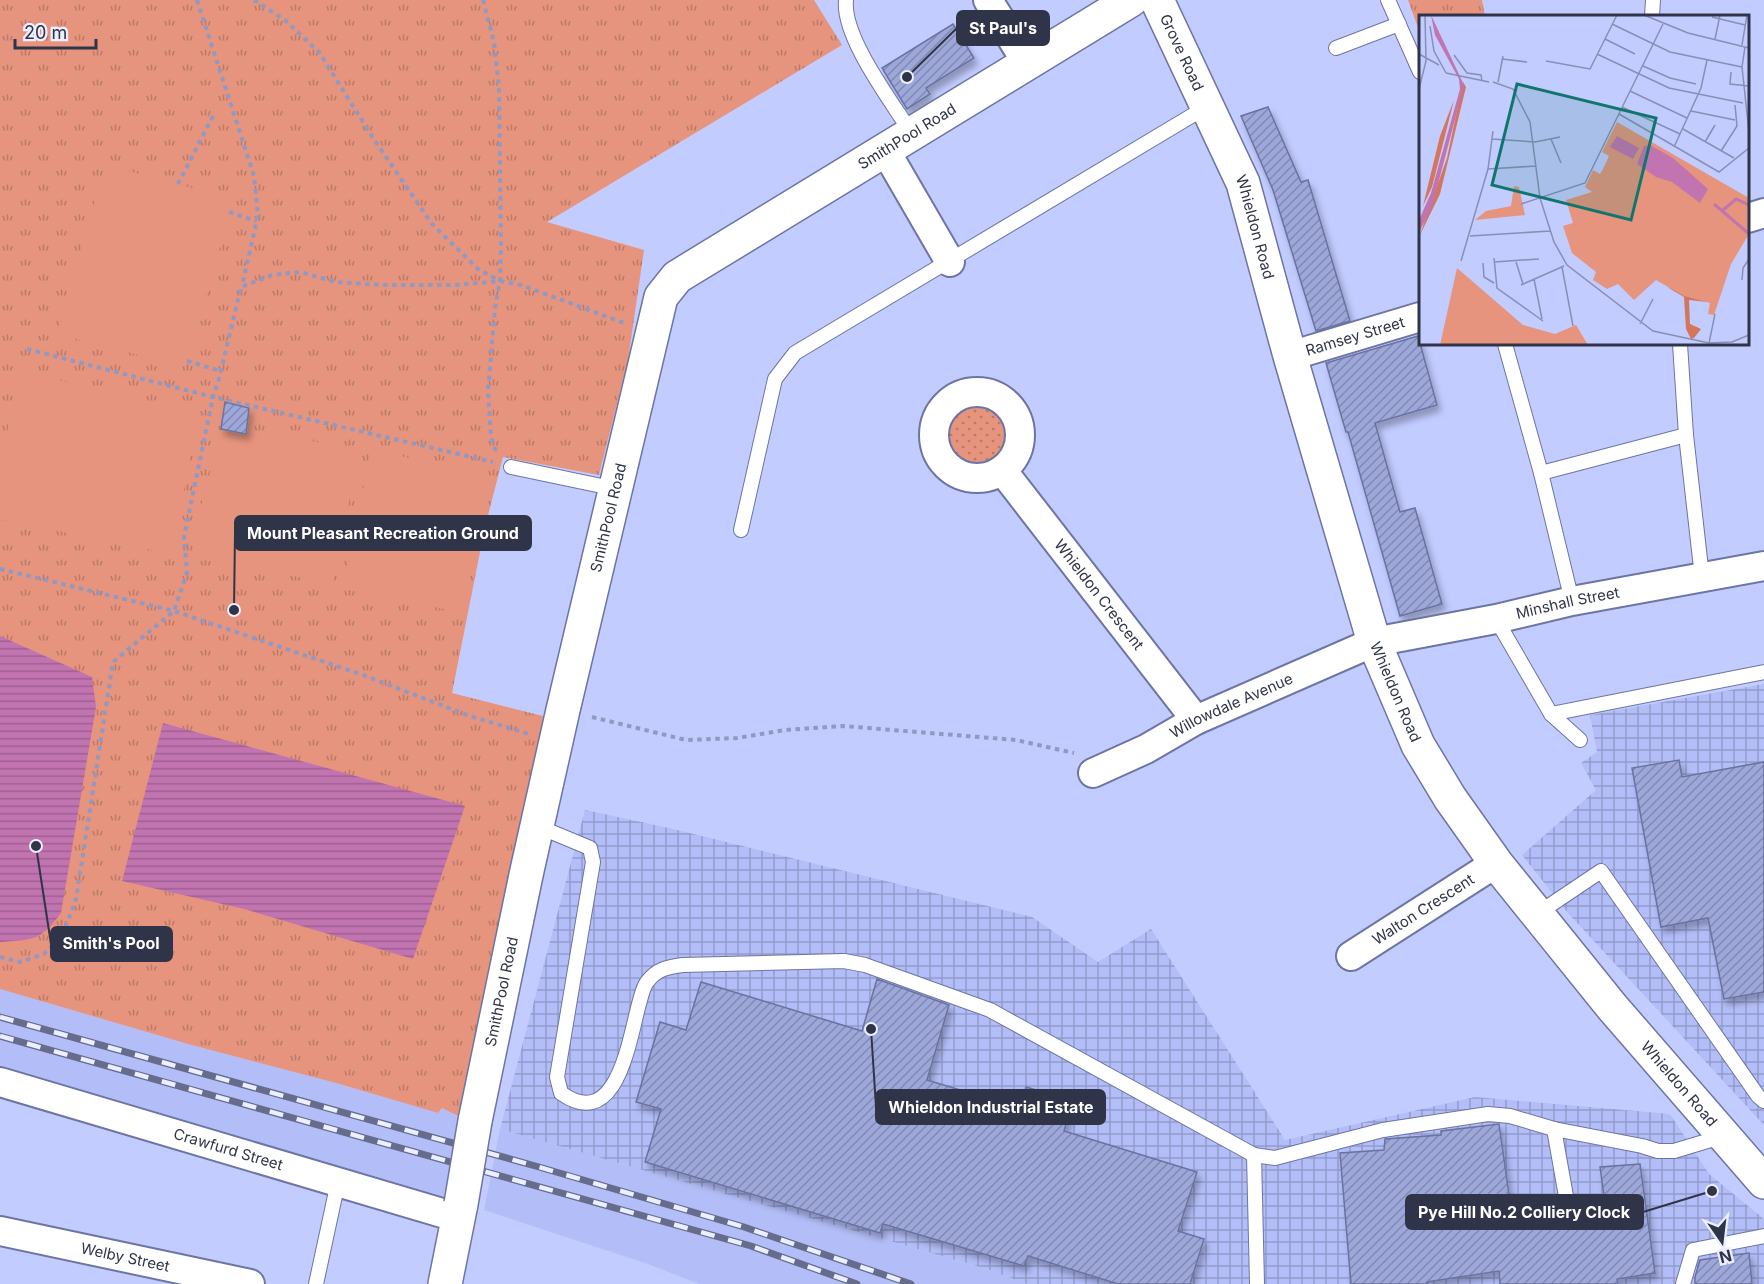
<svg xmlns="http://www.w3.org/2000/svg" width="1764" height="1284" font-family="Inter,sans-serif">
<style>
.built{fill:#b3bef8}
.industrial{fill:url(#industrial-grid)}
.grass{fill:url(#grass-dots)}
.park{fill:url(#park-tufts)}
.pitch{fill:#e6947d}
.water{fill:url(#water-rules)}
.building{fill:url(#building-hatch);stroke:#6972a0;stroke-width:1.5;filter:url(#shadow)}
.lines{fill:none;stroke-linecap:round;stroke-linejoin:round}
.lane-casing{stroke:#6c75a3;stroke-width:16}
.street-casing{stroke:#6c75a3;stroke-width:32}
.secondary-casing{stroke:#6c75a3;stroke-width:36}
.path{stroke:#9199c2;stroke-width:4;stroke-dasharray:4.5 4.5;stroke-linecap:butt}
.lane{stroke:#fff;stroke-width:14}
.street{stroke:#fff;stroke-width:28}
.secondary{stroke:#fff;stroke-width:33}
.rail-casing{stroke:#666c8c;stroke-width:7}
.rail{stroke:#ebefff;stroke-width:4.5;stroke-dasharray:14;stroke-linecap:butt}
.secondary-bridge-casing{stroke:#6c75a3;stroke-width:36;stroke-linecap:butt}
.secondary-bridge{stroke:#fff;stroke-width:33}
.labels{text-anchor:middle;stroke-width:5;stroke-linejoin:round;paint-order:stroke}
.street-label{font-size:15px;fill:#303448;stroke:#ebefff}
.inset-river{fill:none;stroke:#c274b0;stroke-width:3}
.inset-road{fill:none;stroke:#888fb6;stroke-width:1.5}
.view{fill:#0f766e;fill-opacity:0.15;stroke:#0f766e;stroke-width:3}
.inset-edge{fill:none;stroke:#303448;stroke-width:3}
.leader{fill:none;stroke:#303448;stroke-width:2}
.callout-dot{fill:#303448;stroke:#ebefff;stroke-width:2}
.callout{fill:#303448;stroke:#303448;stroke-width:2}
.callout-label{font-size:16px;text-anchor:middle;font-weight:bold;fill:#fff}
</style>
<defs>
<pattern id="industrial-grid" width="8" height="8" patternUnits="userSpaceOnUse" patternTransform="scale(1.5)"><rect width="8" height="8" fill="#b3bef8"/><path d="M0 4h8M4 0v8" fill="none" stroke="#929bcb"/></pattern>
<pattern id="grass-dots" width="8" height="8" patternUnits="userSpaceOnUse" patternTransform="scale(1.5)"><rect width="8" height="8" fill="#e6947d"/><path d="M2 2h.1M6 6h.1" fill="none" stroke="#bb7a68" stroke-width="1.8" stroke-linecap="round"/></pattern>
<pattern id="park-tufts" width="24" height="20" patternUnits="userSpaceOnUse" patternTransform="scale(1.5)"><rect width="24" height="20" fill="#e6947d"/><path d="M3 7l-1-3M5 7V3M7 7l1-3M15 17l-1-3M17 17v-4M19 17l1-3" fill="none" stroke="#bb7a68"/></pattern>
<pattern id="water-rules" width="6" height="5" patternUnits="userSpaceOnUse" patternTransform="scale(1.5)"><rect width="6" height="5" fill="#c274b0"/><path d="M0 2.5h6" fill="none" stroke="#9e6091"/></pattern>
<pattern id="building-hatch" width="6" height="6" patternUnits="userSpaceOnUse" patternTransform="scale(1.5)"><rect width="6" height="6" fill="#9ea7d9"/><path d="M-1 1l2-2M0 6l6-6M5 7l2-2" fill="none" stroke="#8189b2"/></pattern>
<filter id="shadow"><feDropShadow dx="3.5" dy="6" stdDeviation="3" flood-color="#0004"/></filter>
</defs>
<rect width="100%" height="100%" fill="#c2ccff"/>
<g class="built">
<path d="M0 989 188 1044 336 1083 438 1113 442 1108 460 1117 443 1199 0 1068Z"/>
<path d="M500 1129 987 1269 1027 1284H699L648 1264 484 1210Z"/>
</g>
<g class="industrial">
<path d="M1764 684V1125L1568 913 1522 855 1596 790 1581 763 1597 752 1590 715Z"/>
<path d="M585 810 669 828 1032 917 1098 962 1151 929 1285 1140 1475 1097 1670 1114 1709 1174 1764 1219V1284H1027L987 1269 500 1129Z"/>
</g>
<circle class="grass" cx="977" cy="435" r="30"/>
<g class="park">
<path d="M0 0H814L842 45 547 222 644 250 628 360 599 475 503 457 485 527 452 693 543 716 538 749 460 1117 442 1108 438 1113 336 1083 188 1044 0 989Z"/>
<path d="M1408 0H1482L1485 16H1420V33Z"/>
</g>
<g class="pitch">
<path d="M105 165 234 199 185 367 57 334Z"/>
<path d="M20 371 199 413 171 554 0 519V466Z"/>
<path d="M246 429 360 450 332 583 198 559 195 529 221 430 246 434Z"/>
<path d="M371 450 487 474 459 612 343 589Z"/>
</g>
<g class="water">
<path d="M0 636 92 677 96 707 61 913C40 941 35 939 2 942H0Z"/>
<path d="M163 723 465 806 413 959 244 909 122 881Z"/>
</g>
<g class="building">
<path d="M953 24 974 58 926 88 930 94 907 109 882 68Z"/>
<path d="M1268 107 1301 182 1308 180 1350 321 1316 331 1273 190 1241 116Z"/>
<path d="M1418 336 1437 405 1375 423 1400 512 1415 508 1442 604 1400 616 1348 432H1346L1326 363Z"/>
<path d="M225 402 249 408 246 434 221 429Z"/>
<path d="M1679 760 1682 777 1764 762V992L1724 999 1708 918 1661 927 1632 768Z"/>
<path d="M877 979 949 1005 927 1080 1020 1108 1026 1087 1073 1101 1064 1131 1197 1172 1178 1231 1204 1239 1190 1284H1118L1028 1256 1024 1266 883 1224 880 1233 645 1162 661 1109 636 1102 660 1022 686 1030 701 982 862 1031Z"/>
<path d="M1499 1124 1512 1216 1562 1209 1568 1211 1574 1207 1605 1203 1600 1167 1640 1164 1655 1273 1617 1279 1618 1284H1500L1499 1271 1427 1282V1284H1351L1340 1153 1384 1150 1385 1139 1441 1135V1131Z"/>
<path d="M1749 1253 1752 1284H1695V1277L1700 1260Z"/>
</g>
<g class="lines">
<defs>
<g id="lane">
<path d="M846 0C842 37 892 102 912 134"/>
<path d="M1388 0 1420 72"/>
<path d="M1652 16 1653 0"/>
<path d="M1336 48 1399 24"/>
<path d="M1505 344 1541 473 1572 601"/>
<path d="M1680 344 1686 435 1702 577"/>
<path d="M511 467 616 489"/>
<path d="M1541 473 1686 435"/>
<path d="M741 530 775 379 795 353 1208 106"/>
<path d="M1496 619 1551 714 1580 740"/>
<path d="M1551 714 1764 672"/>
<path d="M537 826 590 848 593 862 557 1077 561 1093C617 1133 629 1040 639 1004 641 997 643 987 647 982 657 969 667 967 683 965L844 961 865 965 990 1010 1254 1155 1275 1158 1383 1130 1488 1114 1510 1116 1554 1129 1642 1146 1658 1151H1674L1724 1136"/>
<path d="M1537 914 1601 871 1758 1096 1764 1101"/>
<path d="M1554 1129 1567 1202"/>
<path d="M1254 1155 1257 1284"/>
<path d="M316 1284 338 1182"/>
<path d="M1683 1284 1693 1250 1764 1236"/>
</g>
<g id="street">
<path d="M988 0 1027 63"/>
<path d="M885 150 950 262"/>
<path d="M1748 218 1764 213"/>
<path id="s1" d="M1290 356 1420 317"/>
<circle cx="977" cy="435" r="43"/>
<path id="s2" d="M1002 470 1196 720"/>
<path id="s3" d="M1093 773 1146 749 1196 720 1374 642 1496 619 1572 601 1764 566"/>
<path id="s4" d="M1351 956 1496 863"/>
<path id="s5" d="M0 1082 459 1218"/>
<path id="s6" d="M0 1231 250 1284"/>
</g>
<g id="secondary">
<path id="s7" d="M1157 0 1243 183 1290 356 1374 642 1418 745 1450 798 1496 863 1613 1008 1764 1182"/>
<path id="s8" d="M475 1121 526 875 563 710 661 297 677 277 1131 0"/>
<path d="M445 1284 461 1204"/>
</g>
</defs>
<use href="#lane" class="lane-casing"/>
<use href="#street" class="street-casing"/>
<use href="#secondary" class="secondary-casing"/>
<g class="path">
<path d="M197 0 254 176 258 215 242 286"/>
<path d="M254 0 286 21 319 52 373 138 432 224 478 269 498 280"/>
<path d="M483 0 494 42 499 87 501 248 500 281 495 308 488 391 491 437 497 455"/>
<path d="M178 184 215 112"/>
<path d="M229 212 256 221"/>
<path d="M27 349 213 397 493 462"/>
<path d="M187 361 221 371"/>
<path d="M0 569 174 611 363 675 467 715 529 734"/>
<path d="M592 717 686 740 737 738 785 730 843 726 1016 740 1074 753"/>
<path d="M0 957 20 962 44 954 63 934 76 899 113 662 174 611 187 573 184 537 213 397 219 379 241 287 272 275 300 272 336 282 382 285H456L500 281 521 285 624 323"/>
</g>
<use href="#lane" class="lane"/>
<use href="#street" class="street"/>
<use href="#secondary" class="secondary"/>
<defs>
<g id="rail">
<path d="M0 1017 539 1167 744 1227 911 1284"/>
<path d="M0 1036 751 1246 857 1284"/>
</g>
</defs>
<use href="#rail" class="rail-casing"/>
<use href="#rail" class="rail"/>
<defs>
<path id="secondary-bridge" d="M461 1204 475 1121"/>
</defs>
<use href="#secondary-bridge" class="secondary-bridge-casing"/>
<use href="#secondary-bridge" class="secondary-bridge"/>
</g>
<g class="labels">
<g class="street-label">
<text dy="5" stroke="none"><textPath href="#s7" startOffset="58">Grove Road</textPath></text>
<text dy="5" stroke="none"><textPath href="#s8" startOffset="1140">SmithPool Road</textPath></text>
<text dy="5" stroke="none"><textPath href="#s7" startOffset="248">Whieldon Road</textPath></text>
<text dy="5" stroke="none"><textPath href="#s1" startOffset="68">Ramsey Street</textPath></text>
<text dy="5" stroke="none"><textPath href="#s8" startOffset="618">SmithPool Road</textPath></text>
<text dy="5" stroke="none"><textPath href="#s2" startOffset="158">Whieldon Crescent</textPath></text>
<text dy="5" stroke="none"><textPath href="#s3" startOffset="508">Minshall Street</textPath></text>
<text dy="5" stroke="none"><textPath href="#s7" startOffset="734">Whieldon Road</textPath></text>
<text dy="5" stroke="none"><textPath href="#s3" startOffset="154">Willowdale Avenue</textPath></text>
<text dy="5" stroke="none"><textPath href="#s4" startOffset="86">Walton Crescent</textPath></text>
<text dy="5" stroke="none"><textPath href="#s8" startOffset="132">SmithPool Road</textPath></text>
<text dy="5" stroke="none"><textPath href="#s7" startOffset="1220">Whieldon Road</textPath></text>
<text dy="5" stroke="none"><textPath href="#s5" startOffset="238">Crawfurd Street</textPath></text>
<text dy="5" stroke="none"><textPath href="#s6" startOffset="128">Welby Street</textPath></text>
</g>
</g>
<g transform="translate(1419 15)">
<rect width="330" height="330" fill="#c2ccff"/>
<path d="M44 67 47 72 21 179 0 222 28 143ZM35 85 13 172 4 191 21 121ZM248 272 288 287 270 285 271 309 282 314 275 323 272 324 267 314 265 282Z" fill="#d3765c"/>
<path d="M198 107 330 183V219L312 249 295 300 289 299 291 288 265 281 237 265 215 285 199 269 188 274 174 265 177 257 153 238 144 211 154 208 147 185 173 177 166 172 174 155 181 159 184 154 190 141 183 137ZM95 171 100 172 106 200 56 205 67 196 92 191ZM38 253 104 310 136 319 157 310 169 330H21Z" fill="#e6947d"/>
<path d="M188 147 197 151 193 160 197 152 208 157 203 166 183 158ZM179 234a21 21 0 1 1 42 0a21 21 0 1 1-42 0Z" fill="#e6947d"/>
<path d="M12 0 45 70 13 192 0 217V205L12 178 41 74 40 64 16 20ZM198 121 220 133 214 144 191 132ZM231 130 254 143 289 174 281 188 253 167 237 162 218 149 225 131Z" fill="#c274b0"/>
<path class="inset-river" d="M295 189 329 218M303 196 317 184 330 190"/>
<path class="inset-road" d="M0 0V23M225 0 269 18 330 33M293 2 326 10M193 9 251 37 323 52M11 11 15 36 27 58M186 24 216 39M296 24 301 0M323 30 328 0M326 32 323 52 330 117M0 39 20 50M178 39 250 73 324 88M35 40 48 58 62 60 63 66M83 44 108 47M127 46 171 54 198 0M224 51 251 63 277 69M312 57 311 69 330 71M27 58 70 67M74 67 94 74 111 107 121 183 135 227 148 250 234 316 290 328 313 327 330 320M79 67 84 41M0 74 7 46 6 0M211 76 268 103M203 92 261 119M272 96 316 105M200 99 300 157 330 133M264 114 315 143M73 124 116 127 141 122M132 124 142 148M286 127 296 110M255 132 282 73 288 45M302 136 318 111 316 90M69 154 117 151M102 189 166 168 244 9M51 221 131 216M75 243 78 273 124 306M42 246 69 154 74 116M75 247 120 244M97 247 104 269M64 248 65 262 75 268M143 252 154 311M115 264 123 304M323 265 324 253 330 244M102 270 145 251M221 309 234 284M290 328 296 299"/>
<path class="view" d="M98 69 237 103 212 205 73 170Z"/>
<rect width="330" height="330" class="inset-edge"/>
</g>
<path class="leader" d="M907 77L957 28M234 610L235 533M36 846L51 944M871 1029L876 1107M1712 1191L1643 1212"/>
<g class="callout-dot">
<circle cx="907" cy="77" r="6"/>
<circle cx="234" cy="610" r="6"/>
<circle cx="36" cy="846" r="6"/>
<circle cx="871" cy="1029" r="6"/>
<circle cx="1712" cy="1191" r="6"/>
</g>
<g class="callout">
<rect x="957" y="11" width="92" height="34" rx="6"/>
<rect x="235" y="516" width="296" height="34" rx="6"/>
<rect x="51" y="927" width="121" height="34" rx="6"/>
<rect x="876" y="1090" width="229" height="34" rx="6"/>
<rect x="1406" y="1195" width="237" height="34" rx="6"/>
</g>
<g class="callout-label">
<text x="1003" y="34">St Paul's</text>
<text x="383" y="539">Mount Pleasant Recreation Ground</text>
<text x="111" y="949">Smith's Pool</text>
<text x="991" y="1113">Whieldon Industrial Estate</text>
<text x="1524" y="1218">Pye Hill No.2 Colliery Clock</text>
</g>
<g transform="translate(1722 1242) rotate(166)" stroke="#ebefff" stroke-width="4.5" paint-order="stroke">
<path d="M0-4.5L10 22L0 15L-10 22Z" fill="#303448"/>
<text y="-9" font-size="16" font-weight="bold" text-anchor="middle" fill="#303448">N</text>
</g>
<path d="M15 39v9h81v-9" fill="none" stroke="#303448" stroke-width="3"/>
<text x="24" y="39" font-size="18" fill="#303448" stroke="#ebefff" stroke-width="4.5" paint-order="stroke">20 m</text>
</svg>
